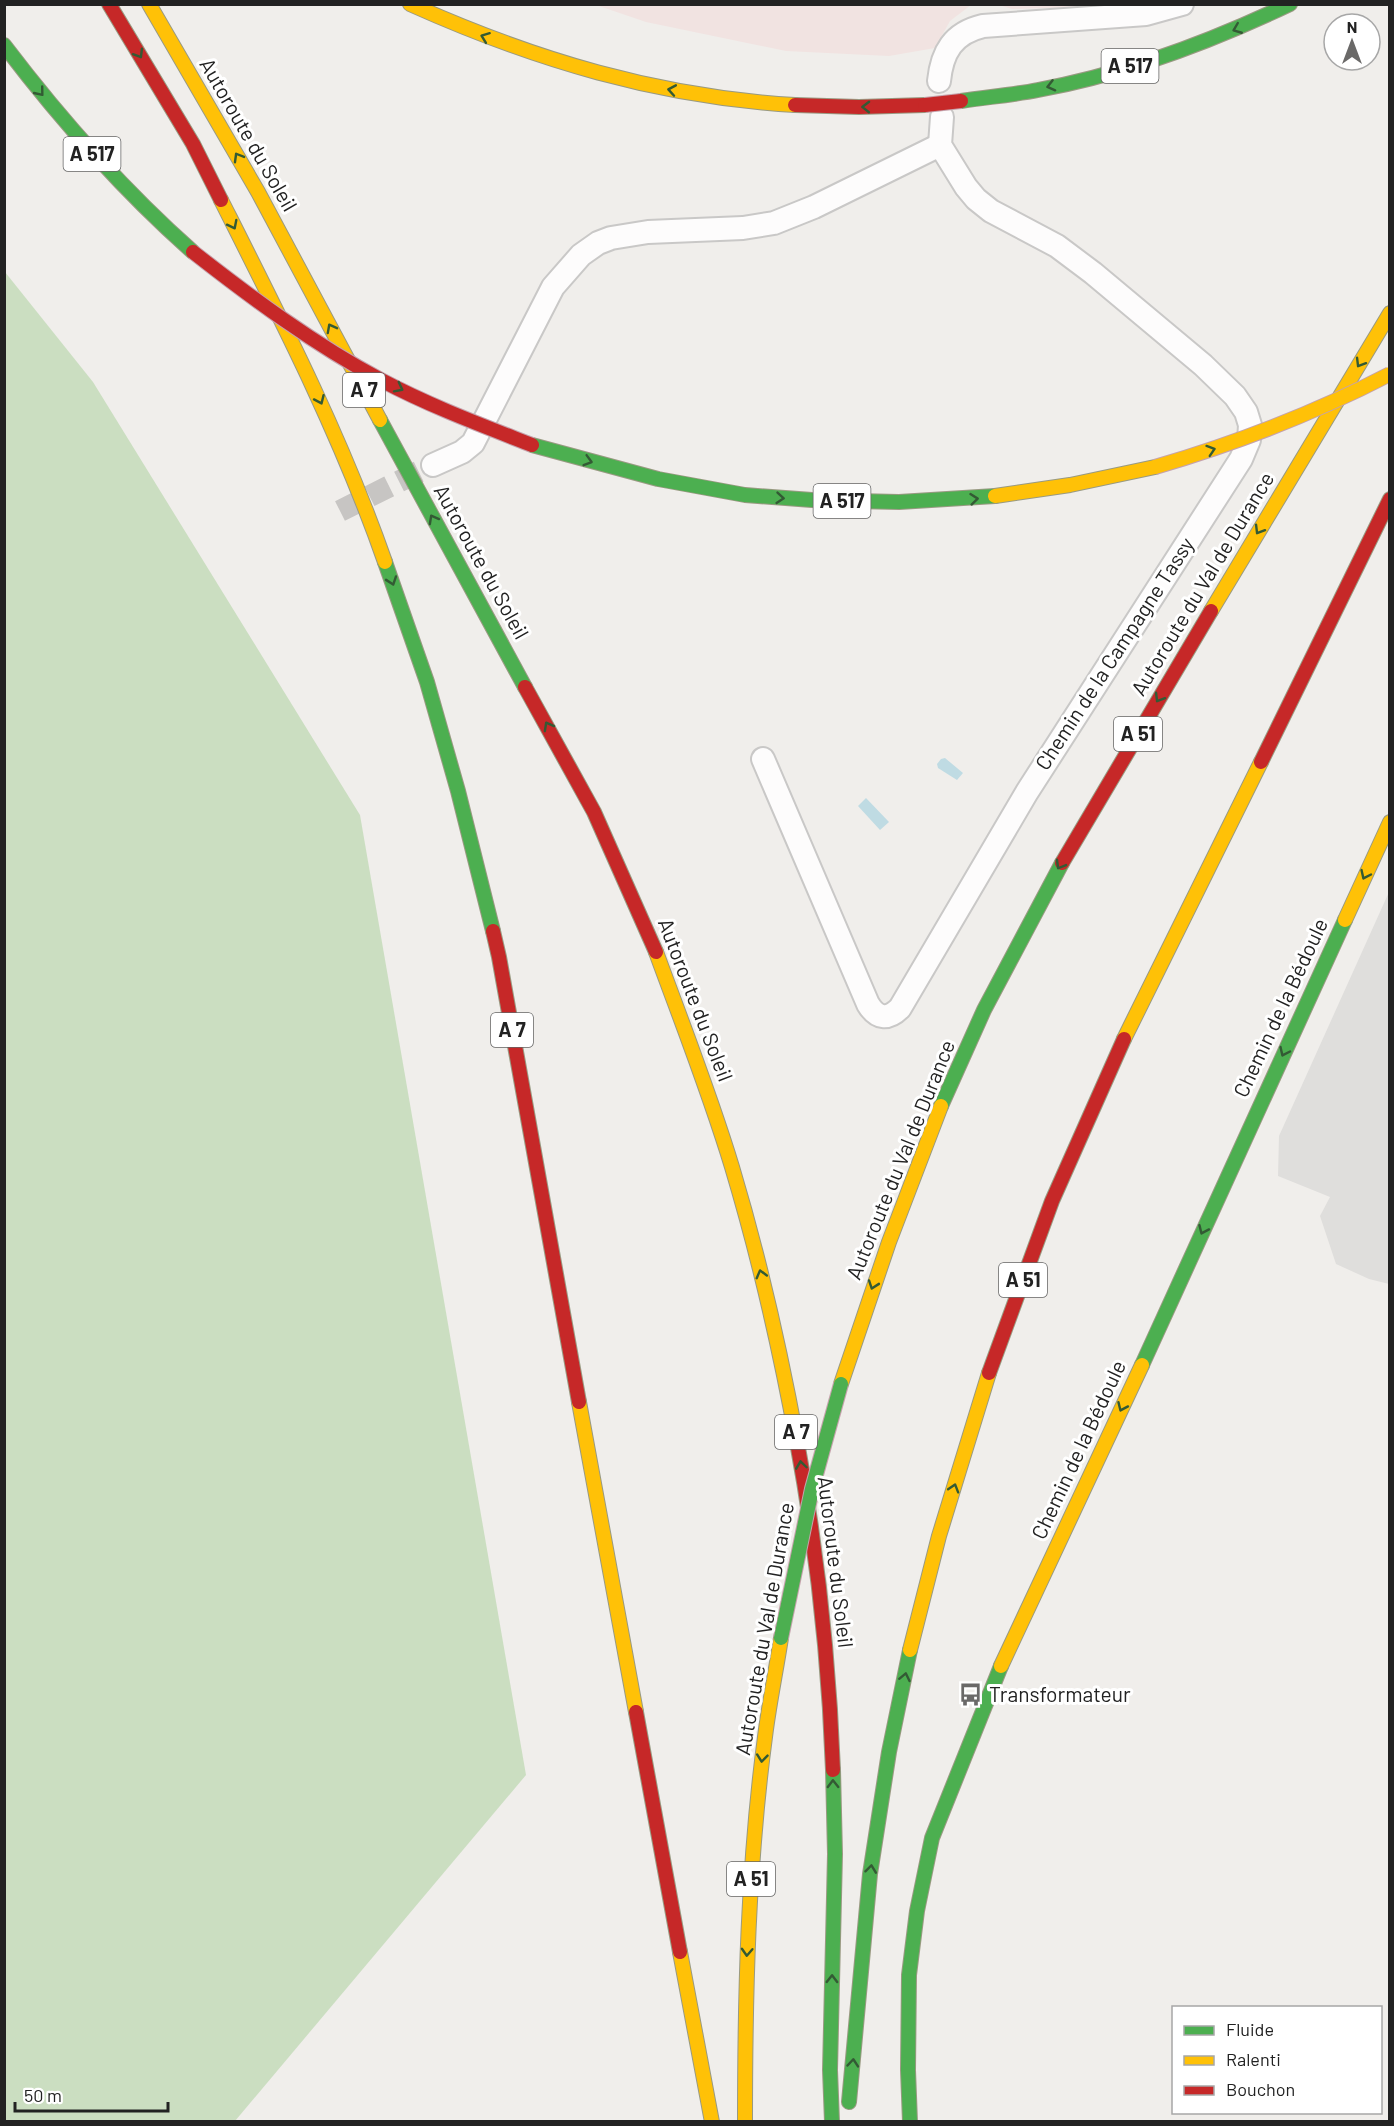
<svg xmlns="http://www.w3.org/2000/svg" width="1394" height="2126" font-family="Barlow,sans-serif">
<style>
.residential{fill:#dfdedc}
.commercial{fill:#f1e3e1}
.forest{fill:#cbdec1}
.water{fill:#bfdbe3}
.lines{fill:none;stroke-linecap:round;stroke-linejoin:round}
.street-tunnel{stroke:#c7c5c3;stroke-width:22;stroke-dasharray:22 11;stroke-linecap:butt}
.street-casing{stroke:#c9c8c7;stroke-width:26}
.fast-casing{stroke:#999a82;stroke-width:16}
.slow-casing{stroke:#999a82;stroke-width:16}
.jam-casing{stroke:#999a82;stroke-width:16}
.street{stroke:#fdfcfc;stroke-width:22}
.fast{stroke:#4caf50;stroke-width:14}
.slow{stroke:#ffc107;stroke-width:14}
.jam{stroke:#c62828;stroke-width:14}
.fast-bridge-casing{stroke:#c5a2ac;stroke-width:16;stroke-linecap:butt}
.slow-bridge-casing{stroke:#c5a2ac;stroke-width:16;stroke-linecap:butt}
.jam-bridge-casing{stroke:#c5a2ac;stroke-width:16;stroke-linecap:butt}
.fast-bridge{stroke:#4caf50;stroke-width:14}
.slow-bridge{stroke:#ffc107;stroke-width:14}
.jam-bridge{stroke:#c62828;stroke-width:14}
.oneway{stroke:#335a34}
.labels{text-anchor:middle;stroke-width:6;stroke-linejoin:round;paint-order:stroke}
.shield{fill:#fff;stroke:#646464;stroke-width:1.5}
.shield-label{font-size:20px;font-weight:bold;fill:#222}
.street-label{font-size:21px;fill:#222;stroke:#fff}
.poi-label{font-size:21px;fill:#222;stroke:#fff;text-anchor:start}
</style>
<rect width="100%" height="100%" fill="#f0eeeb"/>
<path class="residential" d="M1389 892 1390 1284H1389L1369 1279 1336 1264 1320 1216 1330 1197 1278 1176 1279 1136Z"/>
<g class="commercial">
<path d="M596 5 971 4V5L950 21 935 48 889 56 786 51 646 22Z"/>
<path d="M999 5H1142L1012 9Z"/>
</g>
<path class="forest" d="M5 272 93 382 360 815 526 1775 235 2121H5Z"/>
<g class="water">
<path d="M945 758 963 773 957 780 938 768 937 764 941 759Z"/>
<path d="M866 798 889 822 880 830 858 806Z"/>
</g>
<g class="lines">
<path class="street-tunnel" d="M340 511 422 470"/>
<defs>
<g id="street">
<path d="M939 81C942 52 953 33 983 26L1146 14 1182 4"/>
<path d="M433 465 462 452 473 443 553 287 581 255 598 243 611 238 648 232 743 228 774 223 814 207 940 145"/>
<path d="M763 759 868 1004C877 1019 888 1020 900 1008L1027 792 1241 459 1249 440 1250 425 1246 412 1235 396 1203 365 1093 273 1057 246 991 211 976 199 966 187 940 145 942 117"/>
</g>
<g id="fast">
<path d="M4 45C61 120 122 189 193 252"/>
<path d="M961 101C987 97 1013 95 1038 90 1126 74 1210 42 1290 4"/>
<path d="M380 420 525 687"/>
<path d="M532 445 658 479 745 495 812 500 899 502 995 496"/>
<path d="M385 562 427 682 458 791 493 931"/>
<path d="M941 1106 984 1010 1062 863"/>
<path d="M1142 1365 1345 920"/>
<path d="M849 2102 870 1874 889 1752 910 1650"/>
<path d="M832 2122 830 2070 835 1854 833 1770"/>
<path d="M910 2122 908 2070 909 1975 917 1911 932 1838 1001 1666"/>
</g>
<g id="slow">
<path d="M149 4 258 192 380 420"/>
<path d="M410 4C535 60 658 97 795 105"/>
<path d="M221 200C281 319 341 436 385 562"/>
<path d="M995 496 1070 485 1155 467"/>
<path d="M1211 611 1390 313"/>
<path d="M1345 920 1390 822"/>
<path d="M656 952C682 1023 710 1094 732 1167 759 1257 780 1349 797 1442"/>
<path d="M1124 1039 1261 762"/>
<path d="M841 1384 889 1242 941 1106"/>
<path d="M579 1402 636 1712"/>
<path d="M910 1650 939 1536 989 1373"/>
<path d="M1001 1666 1142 1365"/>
<path d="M680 1952 712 2122"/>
<path d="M745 2122C745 1993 748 1864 765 1737 769 1704 776 1671 781 1638"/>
</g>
<g id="jam">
<path d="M109 4 193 144 221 200"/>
<path d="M795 105 859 107 925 105"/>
<path d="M525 687 594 812 656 952"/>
<path d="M1261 762 1390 499"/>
<path d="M1062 863 1211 611"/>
<path d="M493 931 499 957 579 1402"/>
<path d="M989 1373 1052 1201 1124 1039"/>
<path d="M797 1442C817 1550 829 1660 833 1770"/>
<path d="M636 1712 680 1952"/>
</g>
</defs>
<use href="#street" class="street-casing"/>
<use href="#fast" class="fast-casing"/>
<use href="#slow" class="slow-casing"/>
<use href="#jam" class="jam-casing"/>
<use href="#street" class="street"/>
<use href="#fast" class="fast"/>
<use href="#slow" class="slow"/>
<use href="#jam" class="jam"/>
<defs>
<path id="fast-bridge" d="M781 1638 812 1489 841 1384"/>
<path id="slow-bridge" d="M1155 467C1237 443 1315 413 1390 374"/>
<g id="jam-bridge">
<path d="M925 105 961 101"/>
<path d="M193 252C253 299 314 344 381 380 430 406 481 425 532 445"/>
</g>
</defs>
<use href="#fast-bridge" class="fast-bridge-casing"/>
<use href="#slow-bridge" class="slow-bridge-casing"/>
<use href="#jam-bridge" class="jam-bridge-casing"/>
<use href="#fast-bridge" class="fast-bridge"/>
<use href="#slow-bridge" class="slow-bridge"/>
<use href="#jam-bridge" class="jam-bridge"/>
</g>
<defs><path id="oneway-chevron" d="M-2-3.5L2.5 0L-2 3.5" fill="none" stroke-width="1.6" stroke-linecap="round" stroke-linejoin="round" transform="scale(1.5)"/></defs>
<g class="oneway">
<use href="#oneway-chevron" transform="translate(1237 29) rotate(158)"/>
<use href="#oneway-chevron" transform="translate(485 37) rotate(-159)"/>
<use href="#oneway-chevron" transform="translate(139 54) rotate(59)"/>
<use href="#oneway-chevron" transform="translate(1051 86) rotate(166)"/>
<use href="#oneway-chevron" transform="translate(672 90) rotate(-170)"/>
<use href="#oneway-chevron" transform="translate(40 92) rotate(51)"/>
<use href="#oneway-chevron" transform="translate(866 107) rotate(-179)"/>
<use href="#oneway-chevron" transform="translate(238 157) rotate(-120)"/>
<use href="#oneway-chevron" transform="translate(233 225) rotate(63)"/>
<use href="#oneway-chevron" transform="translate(331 328) rotate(-118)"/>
<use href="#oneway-chevron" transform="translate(1360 363) rotate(121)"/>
<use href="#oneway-chevron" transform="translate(399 388) rotate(27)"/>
<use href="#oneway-chevron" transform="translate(320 400) rotate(66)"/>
<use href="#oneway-chevron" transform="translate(1211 450) rotate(-18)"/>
<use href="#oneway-chevron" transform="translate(588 461) rotate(16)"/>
<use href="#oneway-chevron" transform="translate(780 498) rotate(5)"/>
<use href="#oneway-chevron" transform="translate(974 499) rotate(-6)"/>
<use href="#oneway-chevron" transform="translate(433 519) rotate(-119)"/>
<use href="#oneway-chevron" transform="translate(1259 530) rotate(121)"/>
<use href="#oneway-chevron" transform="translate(392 581) rotate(71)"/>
<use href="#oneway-chevron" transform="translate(1159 698) rotate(121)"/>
<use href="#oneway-chevron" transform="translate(548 726) rotate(-119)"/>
<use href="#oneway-chevron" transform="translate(1060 865) rotate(120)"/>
<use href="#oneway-chevron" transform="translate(1365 875) rotate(115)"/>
<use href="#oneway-chevron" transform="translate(1284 1052) rotate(115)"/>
<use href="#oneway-chevron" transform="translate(1203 1230) rotate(114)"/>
<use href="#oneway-chevron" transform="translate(761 1274) rotate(-105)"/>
<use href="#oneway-chevron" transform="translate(873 1285) rotate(109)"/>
<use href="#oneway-chevron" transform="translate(1122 1407) rotate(114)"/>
<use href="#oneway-chevron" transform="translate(801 1465) rotate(-98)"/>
<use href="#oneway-chevron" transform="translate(954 1488) rotate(-73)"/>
<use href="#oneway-chevron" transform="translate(905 1677) rotate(-78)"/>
<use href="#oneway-chevron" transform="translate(762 1758) rotate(96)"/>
<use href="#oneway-chevron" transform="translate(833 1784) rotate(-91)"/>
<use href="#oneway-chevron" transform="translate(871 1869) rotate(-83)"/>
<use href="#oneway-chevron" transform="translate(747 1952) rotate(93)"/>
<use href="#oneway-chevron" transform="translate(832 1979) rotate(-89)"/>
<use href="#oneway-chevron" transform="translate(853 2063) rotate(-85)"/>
</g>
<defs>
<symbol id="bus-bare" viewBox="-9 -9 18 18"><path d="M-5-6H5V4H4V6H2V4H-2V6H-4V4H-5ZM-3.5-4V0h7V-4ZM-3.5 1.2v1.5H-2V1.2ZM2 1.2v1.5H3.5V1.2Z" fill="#6a6968" stroke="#fff" stroke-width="2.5" paint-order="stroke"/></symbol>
</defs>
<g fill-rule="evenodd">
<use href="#bus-bare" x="954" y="1678" width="33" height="33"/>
</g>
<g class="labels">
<g class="shield">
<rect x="1101.5" y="49" width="57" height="34" rx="4.5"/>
<rect x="63.5" y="137" width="57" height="34" rx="4.5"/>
<rect x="343" y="373" width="42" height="34" rx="4.5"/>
<rect x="813.5" y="484" width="57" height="34" rx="4.5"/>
<rect x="1114" y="717" width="48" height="34" rx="4.5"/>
<rect x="491" y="1013" width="42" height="34" rx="4.5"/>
<rect x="999" y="1263" width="48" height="34" rx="4.5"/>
<rect x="775" y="1415" width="42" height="34" rx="4.5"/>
<rect x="727" y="1862" width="48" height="34" rx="4.5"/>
</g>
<g class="shield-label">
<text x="1130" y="73">A 517</text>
<text x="92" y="161">A 517</text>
<text x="364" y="397">A 7</text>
<text x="842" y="508">A 517</text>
<text x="1138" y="741">A 51</text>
<text x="512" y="1037">A 7</text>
<text x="1023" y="1287">A 51</text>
<text x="796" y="1439">A 7</text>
<text x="751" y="1886">A 51</text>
</g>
<g class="street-label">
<text transform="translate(248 135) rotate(60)" y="7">Autoroute du Soleil</text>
<text transform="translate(481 562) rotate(61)" y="7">Autoroute du Soleil</text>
<text transform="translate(1203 584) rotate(-59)" y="7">Autoroute du Val de Durance</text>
<text transform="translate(1115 654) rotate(-57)" y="7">Chemin de la Campagne Tassy</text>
<text transform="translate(695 1000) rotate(69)" y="7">Autoroute du Soleil</text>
<text transform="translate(1281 1008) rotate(-65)" y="7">Chemin de la Bédoule</text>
<text transform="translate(901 1160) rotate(-68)" y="7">Autoroute du Val de Durance</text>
<text transform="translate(1079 1450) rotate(-65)" y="7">Chemin de la Bédoule</text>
<text transform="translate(835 1562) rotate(83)" y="7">Autoroute du Soleil</text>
<text transform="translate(765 1629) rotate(-80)" y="7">Autoroute du Val de Durance</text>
</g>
<g class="poi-label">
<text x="989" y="1702">Transformateur</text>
</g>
</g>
<rect width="1394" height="2126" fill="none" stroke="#222222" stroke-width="12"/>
<rect x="1172" y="2006" width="210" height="108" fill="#ffffff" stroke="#a7a7a7" stroke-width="1.5"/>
<rect x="1184" y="2026" width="30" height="9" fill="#4caf50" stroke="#a7a7a7" stroke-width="1.5"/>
<text x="1226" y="2036" font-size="18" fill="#222222">Fluide</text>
<rect x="1184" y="2056" width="30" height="9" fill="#ffc107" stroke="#a7a7a7" stroke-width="1.5"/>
<text x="1226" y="2066" font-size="18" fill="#222222">Ralenti</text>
<rect x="1184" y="2086" width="30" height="9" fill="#c62828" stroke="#a7a7a7" stroke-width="1.5"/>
<text x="1226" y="2096" font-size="18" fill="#222222">Bouchon</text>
<g transform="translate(1352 42)"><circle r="28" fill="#ffffff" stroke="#a7a7a7" stroke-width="1.5"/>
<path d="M0-4.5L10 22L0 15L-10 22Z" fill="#6a6968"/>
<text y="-9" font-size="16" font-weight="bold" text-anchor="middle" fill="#222222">N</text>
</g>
<path d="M15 2102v9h153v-9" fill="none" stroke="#222222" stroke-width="3"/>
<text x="24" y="2102" font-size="18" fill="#222222" stroke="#ffffff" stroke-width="4.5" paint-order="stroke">50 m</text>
</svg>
